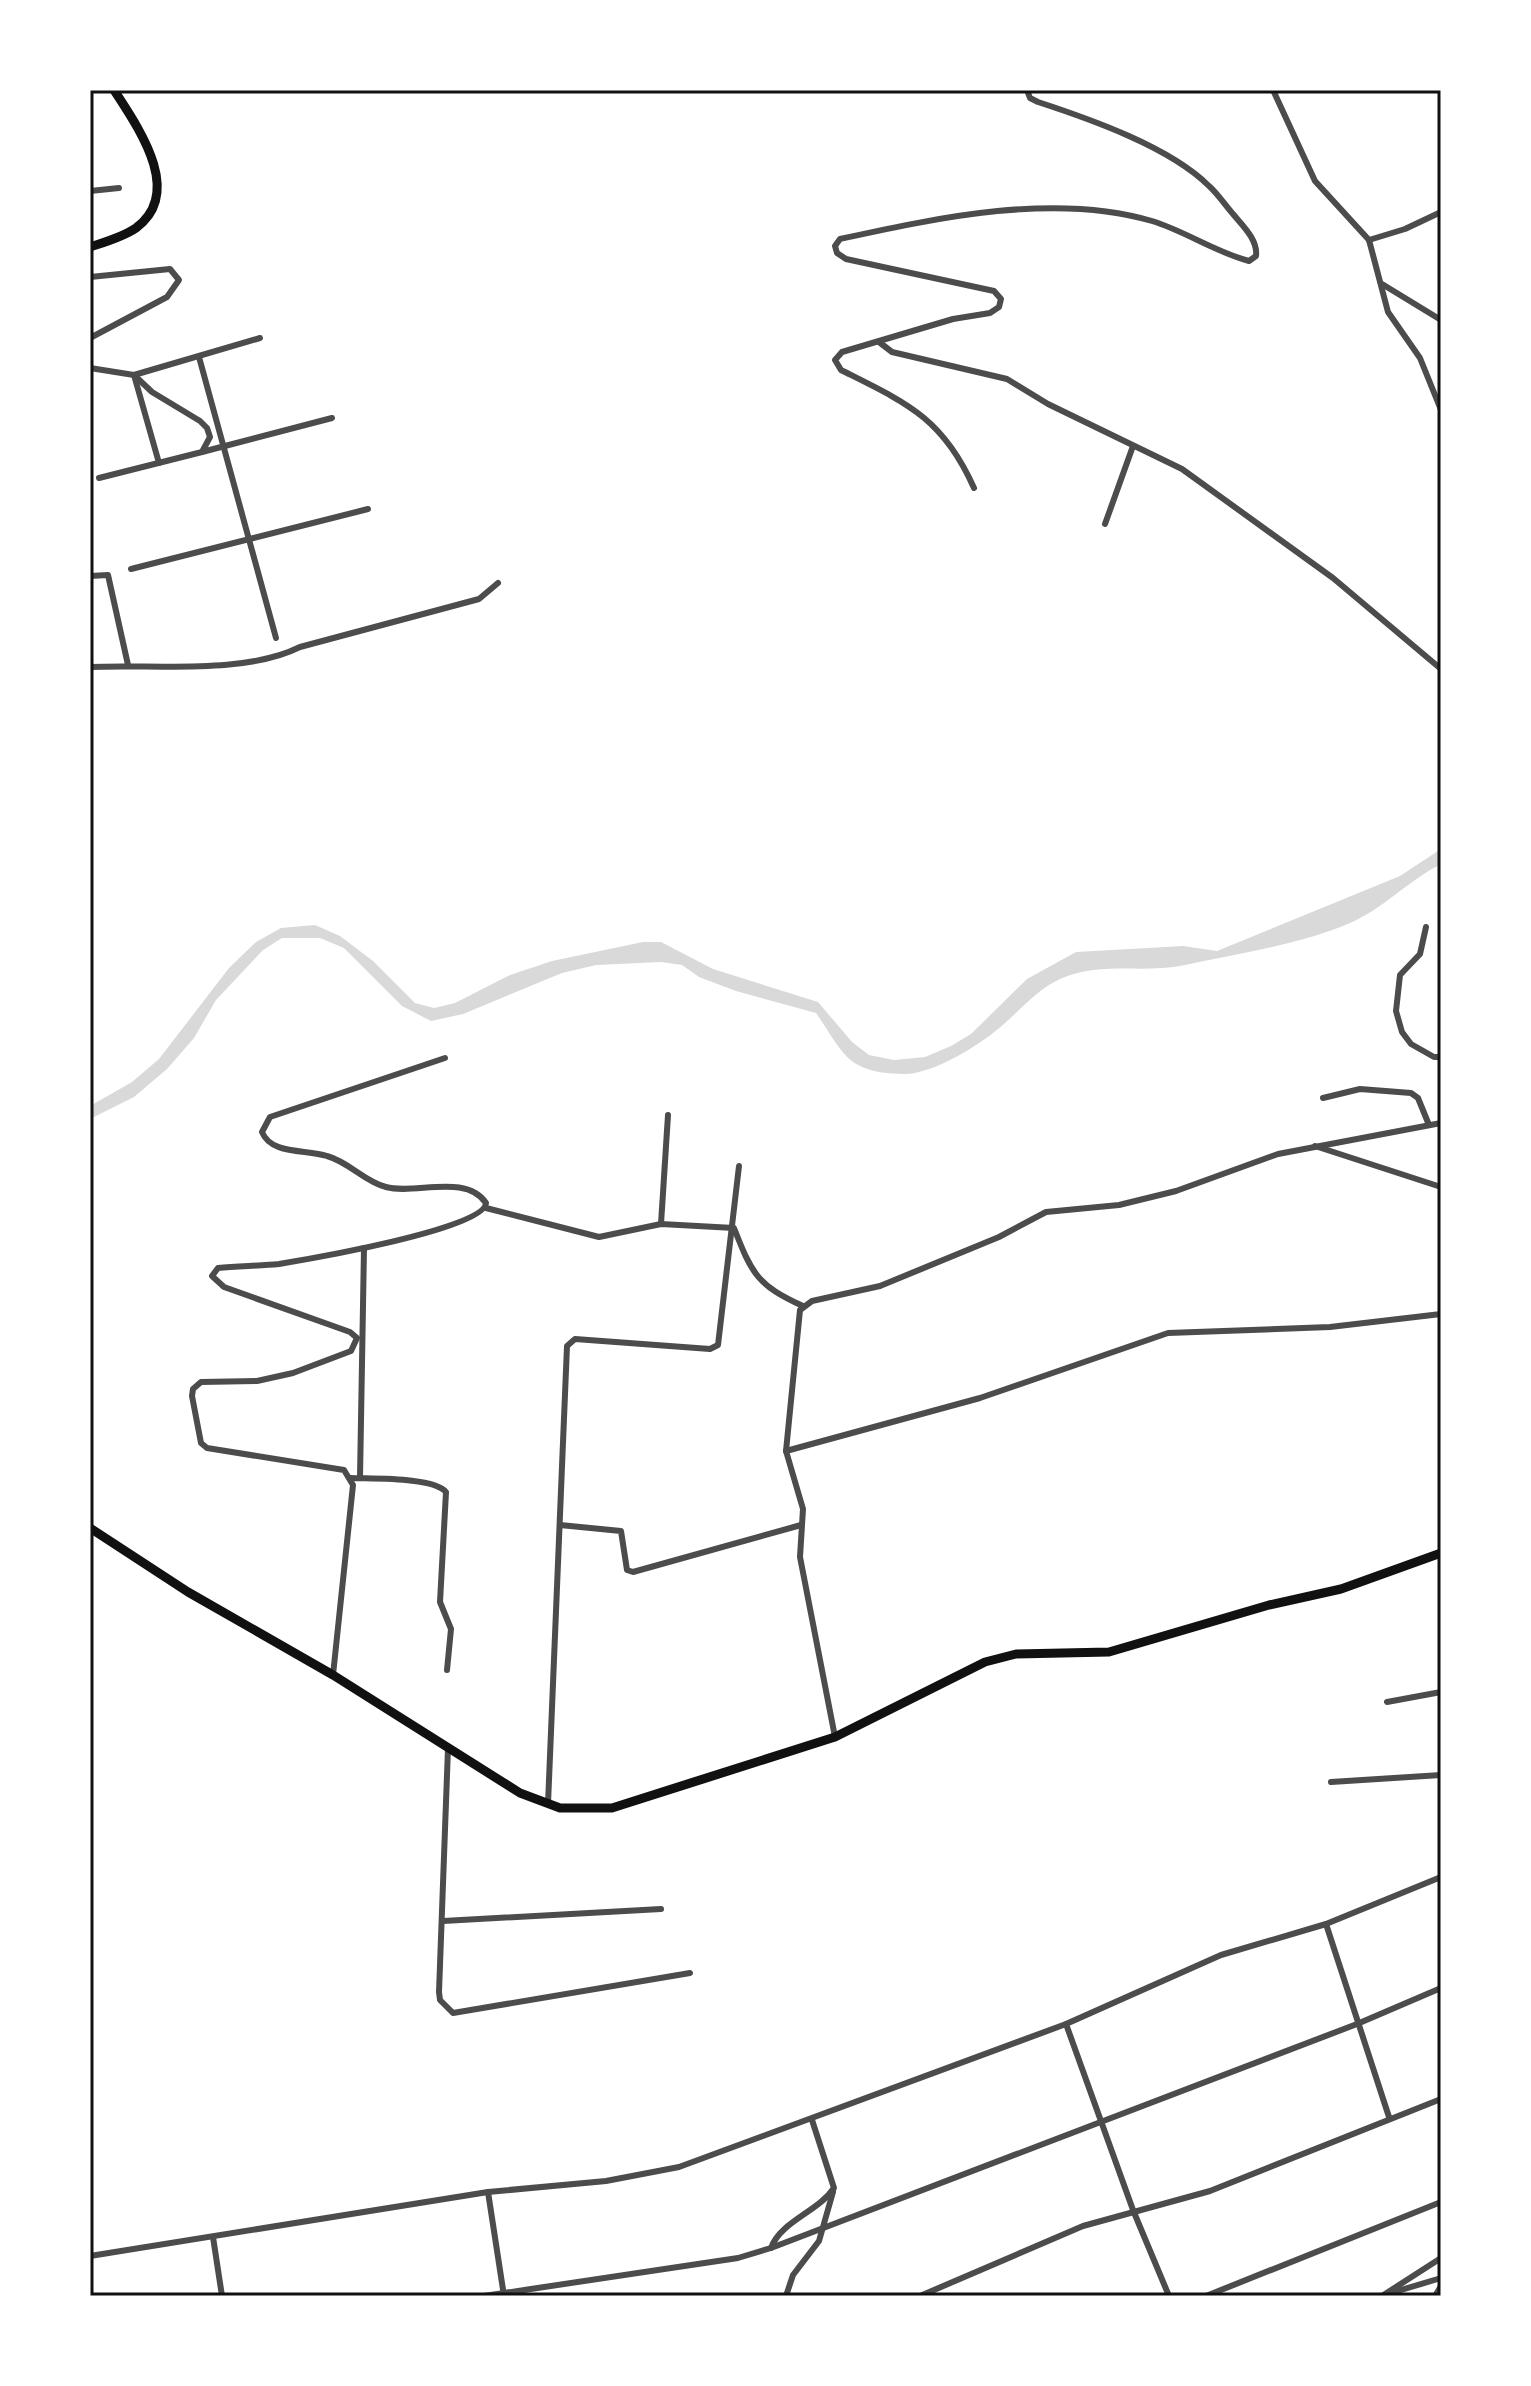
<svg xmlns="http://www.w3.org/2000/svg" width="1531" height="2386" font-family="Roboto,sans-serif">
<style>
.water{fill:#d9d9d9}
.lines{fill:none;stroke-linecap:round;stroke-linejoin:round}
.minor{stroke:#4c4c4c;stroke-width:6}
.primary{stroke:#111;stroke-width:9}
.neatline{fill:none;stroke:#111;stroke-width:3}
</style>
<rect width="100%" height="100%" fill="#fff"/>
<path class="water" d="M1441 849V864C1409 880 1383 909 1350 923 1299 945 1239 953 1185 965 1144 974 1101 961 1060 979 1038 989 1022 1008 1004 1024 982 1044 932 1075 903 1074 846 1073 844 1053 816 1013L736 991 699 977 682 965 661 962 596 965 562 973 463 1014 431 1021 402 1006 344 948 320 938H282L263 950 216 1000 194 1038 167 1069 134 1097 90 1119V1106L132 1082 159 1059 229 968 256 942 281 928 315 925 340 936 373 961 415 1003 434 1008 455 1003 510 975 552 961 643 942H661L713 969 818 1002 852 1042 869 1055 894 1060 925 1057 951 1046 971 1034 1027 979 1076 952 1183 946 1217 951 1400 876Z"/>
<g class="lines">
<g class="minor">
<path d="M1273 90 1315 181 1369 240 1388 312 1420 358 1441 410"/>
<path d="M90 191 119 188"/>
<path d="M1369 240 1405 229 1441 212"/>
<path d="M90 277 170 269 179 280 167 297 90 338"/>
<path d="M1382 284 1441 320"/>
<path d="M879 342 892 352 1007 379 1048 404 1182 469 1333 578 1441 669"/>
<path d="M199 357 276 638"/>
<path d="M90 368 134 375 152 392 200 421 207 428 210 437 202 452 99 478"/>
<path d="M202 452 332 418"/>
<path d="M159 463 134 375 260 338"/>
<path d="M974 488C943 418 907 403 841 370L835 360 842 352 953 319 990 313 999 307 1001 299 994 291 846 259 837 253 835 246 840 239C937 218 1055 192 1152 221 1185 231 1215 252 1249 261L1256 256C1258 240 1243 226 1233 214 1225 205 1218 194 1209 186 1170 147 1090 119 1038 102L1030 98 1027 90"/>
<path d="M1105 524 1133 446"/>
<path d="M131 569 368 509"/>
<path d="M90 576 108 575 128 665"/>
<path d="M90 667C153 664 244 675 300 647L479 599 498 583"/>
<path d="M1426 927 1420 954 1400 975 1396 1011 1402 1032 1411 1044 1434 1057H1441"/>
<path d="M1323 1098 1360 1089 1411 1093 1418 1098 1429 1125"/>
<path d="M1315 1146 1441 1187"/>
<path d="M486 1208 599 1237 661 1224 734 1228C752 1274 757 1285 803 1306"/>
<path d="M661 1224 668 1115"/>
<path d="M786 1451 800 1310 812 1301 880 1286 999 1237 1046 1212 1119 1205 1176 1191 1278 1154 1441 1123"/>
<path d="M351 1478C372 1479 434 1477 446 1492L440 1602 451 1629 447 1670"/>
<path d="M360 1478 364 1248"/>
<path d="M560 1525 621 1531 627 1570 633 1572 801 1525"/>
<path d="M333 1675 353 1485 344 1470 207 1448 201 1443 192 1396 193 1389 201 1382 257 1381 293 1373 351 1351 357 1338 350 1332 224 1287 212 1276 218 1268C238 1266 259 1266 279 1264 309 1259 485 1229 486 1203 466 1173 415 1195 386 1187 365 1182 349 1162 327 1156 306 1149 271 1155 262 1132L270 1117 445 1058"/>
<path d="M1387 1702 1441 1692"/>
<path d="M835 1737 800 1557 803 1509 786 1451 980 1398 1168 1333 1330 1327 1441 1314"/>
<path d="M448 1748 439 1992 440 2000 453 2013 690 1973"/>
<path d="M1331 1782 1441 1775"/>
<path d="M548 1804 567 1346 575 1339 710 1349 718 1345 739 1166"/>
<path d="M443 1921 661 1909"/>
<path d="M1326 1924 1389 2117"/>
<path d="M1066 2024 1133 2210 1169 2296"/>
<path d="M488 2192 504 2296"/>
<path d="M213 2237 222 2296"/>
<path d="M771 2248C781 2221 818 2212 834 2188L812 2120"/>
<path d="M90 2256 488 2192 606 2181 679 2167 1066 2024 1221 1955 1326 1924 1441 1877"/>
<path d="M1391 2293 1441 2278"/>
<path d="M484 2296 738 2258 771 2248 1357 2024 1441 1988"/>
<path d="M786 2296 793 2275 819 2241 833 2192"/>
<path d="M920 2296 1083 2226 1210 2191 1441 2099"/>
<path d="M1206 2296 1441 2202"/>
<path d="M1382 2296 1441 2258"/>
<path d="M1435 2296 1441 2286"/>
</g>
<g class="primary">
<path d="M90 247C105 242 123 237 136 228 185 192 137 126 114 90"/>
<path d="M90 1528 188 1592 333 1675 520 1793 560 1808H612L835 1737 985 1662 1016 1654 1109 1652 1269 1605 1341 1589 1441 1553"/>
</g>
</g>
<rect width="1531" height="2386" fill="none" stroke="#ffffff" stroke-width="184"/>
<rect x="92" y="92" width="1347" height="2202" class="neatline"/>
</svg>
